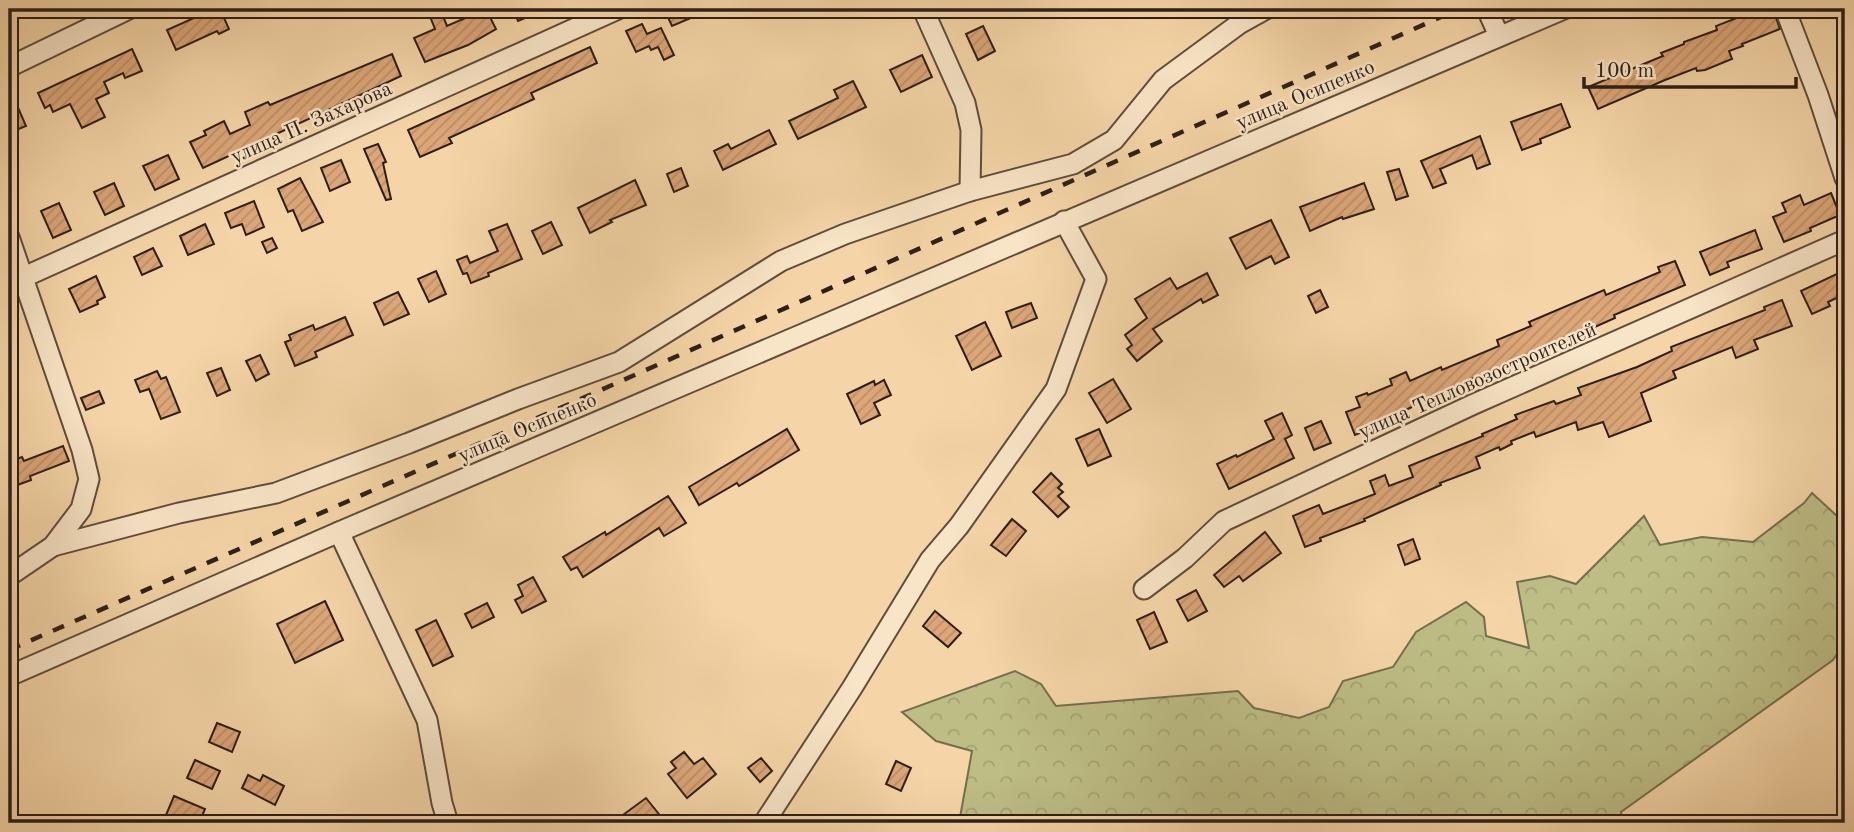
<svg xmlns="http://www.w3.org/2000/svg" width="1854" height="832" font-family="'Old Standard TT',serif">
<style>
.forest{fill:url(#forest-crowns);stroke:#746e50;stroke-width:2}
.building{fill:url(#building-hatch);stroke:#2c1f1a;stroke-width:2}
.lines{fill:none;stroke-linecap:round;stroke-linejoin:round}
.minor-casing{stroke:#5e4c3d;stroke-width:23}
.minor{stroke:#f8e4c6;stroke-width:19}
.rail{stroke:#2c1f1a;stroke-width:4.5;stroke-dasharray:12 12;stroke-linecap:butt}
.labels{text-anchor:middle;stroke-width:5;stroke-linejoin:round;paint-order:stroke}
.street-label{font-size:21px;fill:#2c1f1a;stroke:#f8e4c6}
</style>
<defs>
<pattern id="forest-crowns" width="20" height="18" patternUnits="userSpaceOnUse" patternTransform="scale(1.75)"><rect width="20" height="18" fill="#bdbd85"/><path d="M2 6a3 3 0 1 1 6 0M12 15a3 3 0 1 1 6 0" fill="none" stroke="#a3a272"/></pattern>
<pattern id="building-hatch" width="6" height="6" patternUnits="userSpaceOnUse" patternTransform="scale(1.75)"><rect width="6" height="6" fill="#dca678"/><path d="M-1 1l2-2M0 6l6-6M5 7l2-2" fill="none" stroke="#bd8e67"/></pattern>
</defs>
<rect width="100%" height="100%" fill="#f5d5a7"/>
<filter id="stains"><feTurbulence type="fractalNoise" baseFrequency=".00286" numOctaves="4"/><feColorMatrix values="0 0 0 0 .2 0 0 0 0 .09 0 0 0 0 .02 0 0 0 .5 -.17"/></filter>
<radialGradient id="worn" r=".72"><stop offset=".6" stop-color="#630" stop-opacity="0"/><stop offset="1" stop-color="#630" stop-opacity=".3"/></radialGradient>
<path class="forest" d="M1812 493 1837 516 1845 513V642L1833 660 1621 812 1623 823H959L972 751 936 741 902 712 1015 671 1041 684 1056 706 1238 691 1254 708 1299 718 1329 707 1343 681 1393 667 1416 632 1466 602 1484 617 1486 636 1529 648 1517 582 1550 576 1576 584 1644 516 1660 545 1702 537 1753 542 1804 503Z"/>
<g class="building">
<path d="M214 9H220L229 29 219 34 217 31 176 50 167 30Z"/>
<path d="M427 9H440L447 26 486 9 496 29 468 45 425 62 414 38 435 29Z"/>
<path d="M513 9H547L518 21Z"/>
<path d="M676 9H712L672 26 666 13Z"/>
<path d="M1745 9H1773L1780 29 1742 44 1743 46 1729 51 1732 59 1705 70 1697 71 1696 68 1665 80 1598 109 1588 87 1663 56 1661 53 1684 44V42L1717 30 1716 26 1747 14Z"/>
<path d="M642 24 647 34 661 28 674 55 664 60 658 47 651 50 649 46 636 52 626 31Z"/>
<path d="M983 26 995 51 978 60 966 34Z"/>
<path d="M590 47 597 63 531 93 534 99 449 138 452 143 420 157 408 130Z"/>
<path d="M132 49 142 71 125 78 123 73 104 82 109 93 96 99 105 117 82 128 70 104 53 112 50 105 45 108 38 93Z"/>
<path d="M392 54 401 76 203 168 190 142 206 135 204 131 224 121 230 134 250 125 245 112 268 102 270 105Z"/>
<path d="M922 55 932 77 901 92 890 70Z"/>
<path d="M853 81 866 107 798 139 789 121 838 98 834 90Z"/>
<path d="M9 87 26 126 9 133Z"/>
<path d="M1561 104 1570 127 1540 139 1541 143 1522 150 1511 122Z"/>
<path d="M769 130 776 144 723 170 714 151 728 144 731 149Z"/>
<path d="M1480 136 1490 164 1477 169 1472 155 1440 169 1446 183 1433 188 1421 161Z"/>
<path d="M378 144 386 162 383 163 391 199 386 200 364 149Z"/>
<path d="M168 155 179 179 155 190 143 166Z"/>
<path d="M341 160 350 182 330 191 321 168Z"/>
<path d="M681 168 688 186 674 192 667 174Z"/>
<path d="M1399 169 1408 196 1396 200 1387 172Z"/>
<path d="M300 178 323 222 302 231 293 210 288 212 278 189Z"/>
<path d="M635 180 646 205 610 220 612 222 590 233 578 208Z"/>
<path d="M114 183 124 206 105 215 94 192Z"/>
<path d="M1364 183 1374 209 1343 219 1342 217 1310 231 1300 207Z"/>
<path d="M1831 193 1840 215 1810 228 1811 231 1784 242 1773 217 1786 212 1782 203 1800 195 1804 205Z"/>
<path d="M254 201 264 227 246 235 242 224 231 228 225 213Z"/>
<path d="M59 203 71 230 53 238 41 211Z"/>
<path d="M1271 220 1289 257 1275 264 1271 256 1246 269 1230 238Z"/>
<path d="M551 222 562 245 543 254 532 231Z"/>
<path d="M205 224 214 244 188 255 180 236Z"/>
<path d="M507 224 522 259 488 273 489 276 471 283 467 273 463 274 457 260 467 256 470 263 498 251 489 231Z"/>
<path d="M1755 230 1762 249 1727 262 1729 267 1710 275 1700 252Z"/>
<path d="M272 238 277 248 267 253 262 242Z"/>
<path d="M153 248 162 266 142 275 134 257Z"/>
<path d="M1675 261 1685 285 1614 315 1615 318 1530 356 1469 380 1376 424 1377 426 1355 435 1346 412 1360 407 1356 397 1367 393 1368 395 1392 385 1390 379 1406 372 1410 381 1441 367 1442 370 1499 346 1497 340 1531 326 1529 322 1604 290 1606 295 1660 272 1658 267Z"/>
<path d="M1845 270V294L1828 302 1830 306 1812 314 1801 291Z"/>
<path d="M436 271 446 294 429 302 418 279Z"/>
<path d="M1207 273 1218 295 1203 303 1201 299 1153 329 1162 341 1137 361 1127 349 1132 345 1125 335 1147 318 1135 299 1170 278 1177 289Z"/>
<path d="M96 276 105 297 97 301 98 304 80 312 69 289Z"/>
<path d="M1320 290 1328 307 1316 313 1308 296Z"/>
<path d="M398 292 409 314 384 325 374 303Z"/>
<path d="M1782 300 1792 326 1754 340 1758 349 1736 358 1732 347 1673 371 1676 378 1641 393 1651 421 1609 437 1603 422 1578 430 1576 422 1536 437 1534 432 1511 441 1512 444 1500 450 1499 447 1476 457 1480 468 1440 483 1441 485 1364 519 1365 521 1320 538 1321 541 1305 547 1293 516 1319 505 1323 514 1375 494 1370 481 1385 475 1389 486 1413 477 1409 466 1483 436 1482 434 1517 419 1515 415 1554 401 1556 404 1581 395 1578 388 1637 367 1672 351 1671 347 1765 310 1764 307Z"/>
<path d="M1031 303 1037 318 1012 328 1006 312Z"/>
<path d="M345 317 353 335 315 352 317 357 295 366 285 342 291 340 289 335 313 325 315 330Z"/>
<path d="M985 322 1001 356 972 370 956 336Z"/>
<path d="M260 355 269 374 256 381 246 361Z"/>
<path d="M221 368 230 390 217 396 207 373Z"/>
<path d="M157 371 161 379 166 377 180 412 161 419 149 389 140 392 135 380Z"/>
<path d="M1113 379 1131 409 1107 423 1089 393Z"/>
<path d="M884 380 891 395 874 403 880 415 861 424 847 394 874 381 875 385Z"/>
<path d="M99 391 104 403 86 410 81 398Z"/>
<path d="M1282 413 1292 435 1285 439 1294 458 1229 489 1217 464 1236 455 1237 457 1274 439 1265 421Z"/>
<path d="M1321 421 1331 443 1314 450 1305 428Z"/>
<path d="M787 429 799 450 739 486 737 483 699 505 689 487Z"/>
<path d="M1099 429 1111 456 1088 466 1076 439Z"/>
<path d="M63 446 69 461 30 476 31 480 9 488V462L22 457 24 461Z"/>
<path d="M1051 473 1062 484 1058 488 1063 492 1058 496 1069 507 1058 517 1033 492Z"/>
<path d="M668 496 686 523 664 536 659 528 583 577 577 567 571 570 563 557 605 532 606 535Z"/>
<path d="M1012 519 1026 531 1006 556 991 545Z"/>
<path d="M1265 532 1281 553 1243 581 1239 576 1224 587 1214 575Z"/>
<path d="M1413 539 1420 559 1405 565 1398 545Z"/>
<path d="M533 577 546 601 522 613 515 600 523 596 518 585Z"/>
<path d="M1196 590 1207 611 1188 621 1177 600Z"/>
<path d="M325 601 343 640 295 663 277 624Z"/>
<path d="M487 603 494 617 472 628 465 614Z"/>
<path d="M935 611 961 633 948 647 923 626Z"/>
<path d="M1154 612 1167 642 1150 649 1137 620Z"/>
<path d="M436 620 453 656 433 666 416 630Z"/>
<path d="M217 723 240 732 232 752 209 742Z"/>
<path d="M684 752 694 764 703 758 716 774 687 798 668 774 676 768 671 762Z"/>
<path d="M761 758 772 771 760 782 748 768Z"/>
<path d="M195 760 220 771 212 789 187 778Z"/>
<path d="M896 761 911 768 901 791 886 784Z"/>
<path d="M248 775 260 781 263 775 284 786 275 805 242 788Z"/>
<path d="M174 796 205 809 199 823H186L166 815Z"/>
<path d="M646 798 666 823H612Z"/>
</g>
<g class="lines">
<defs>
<g id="minor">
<path d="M923 9 965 103 971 130 970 191"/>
<path d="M1487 9 1499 36"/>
<path d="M1785 9 1818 95 1845 178"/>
<path d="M9 67 129 9"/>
<path d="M9 237 82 450 89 479 81 509 53 546 9 576"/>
<path d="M24 277 618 9"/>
<path d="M339 532 427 720 442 803 448 823"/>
<path d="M53 546 179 513 276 493 409 443 518 399 619 362 781 261 845 234 970 191 1073 164 1114 140 1163 80 1239 24 1266 9"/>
<path d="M1144 589 1185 558 1224 521 1474 404 1845 240"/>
<path d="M9 676 339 532 1564 9"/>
<path d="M764 823 852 688 930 560 959 526 1056 389 1096 279 1064 221"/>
</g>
</defs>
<use href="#minor" class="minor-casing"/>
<use href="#minor" class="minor"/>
<path class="rail" d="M9 650 567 405 1459 9"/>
</g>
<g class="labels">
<g class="street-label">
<text transform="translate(1305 94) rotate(-23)" y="7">улица Осипенко</text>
<text transform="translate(311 122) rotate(-24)" y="7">улица П. Захарова</text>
<text transform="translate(1477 380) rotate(-24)" y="7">улица Тепловозостроителей</text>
<text transform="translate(527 427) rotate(-23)" y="7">улица Осипенко</text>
</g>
</g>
<rect width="1854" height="832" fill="none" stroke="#f5d5a7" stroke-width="35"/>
<rect x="10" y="10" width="1833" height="811" fill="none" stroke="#2c1f1a" stroke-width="3.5"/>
<rect x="18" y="18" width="1819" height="797" fill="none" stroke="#2c1f1a" stroke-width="2"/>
<path d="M1584 77v10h212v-10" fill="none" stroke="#2c1f1a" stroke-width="3.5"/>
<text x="1595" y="77" font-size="21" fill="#2c1f1a" stroke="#f8e4c6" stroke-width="5" paint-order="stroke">100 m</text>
<rect width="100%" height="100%" filter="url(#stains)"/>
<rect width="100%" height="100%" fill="url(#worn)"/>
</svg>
